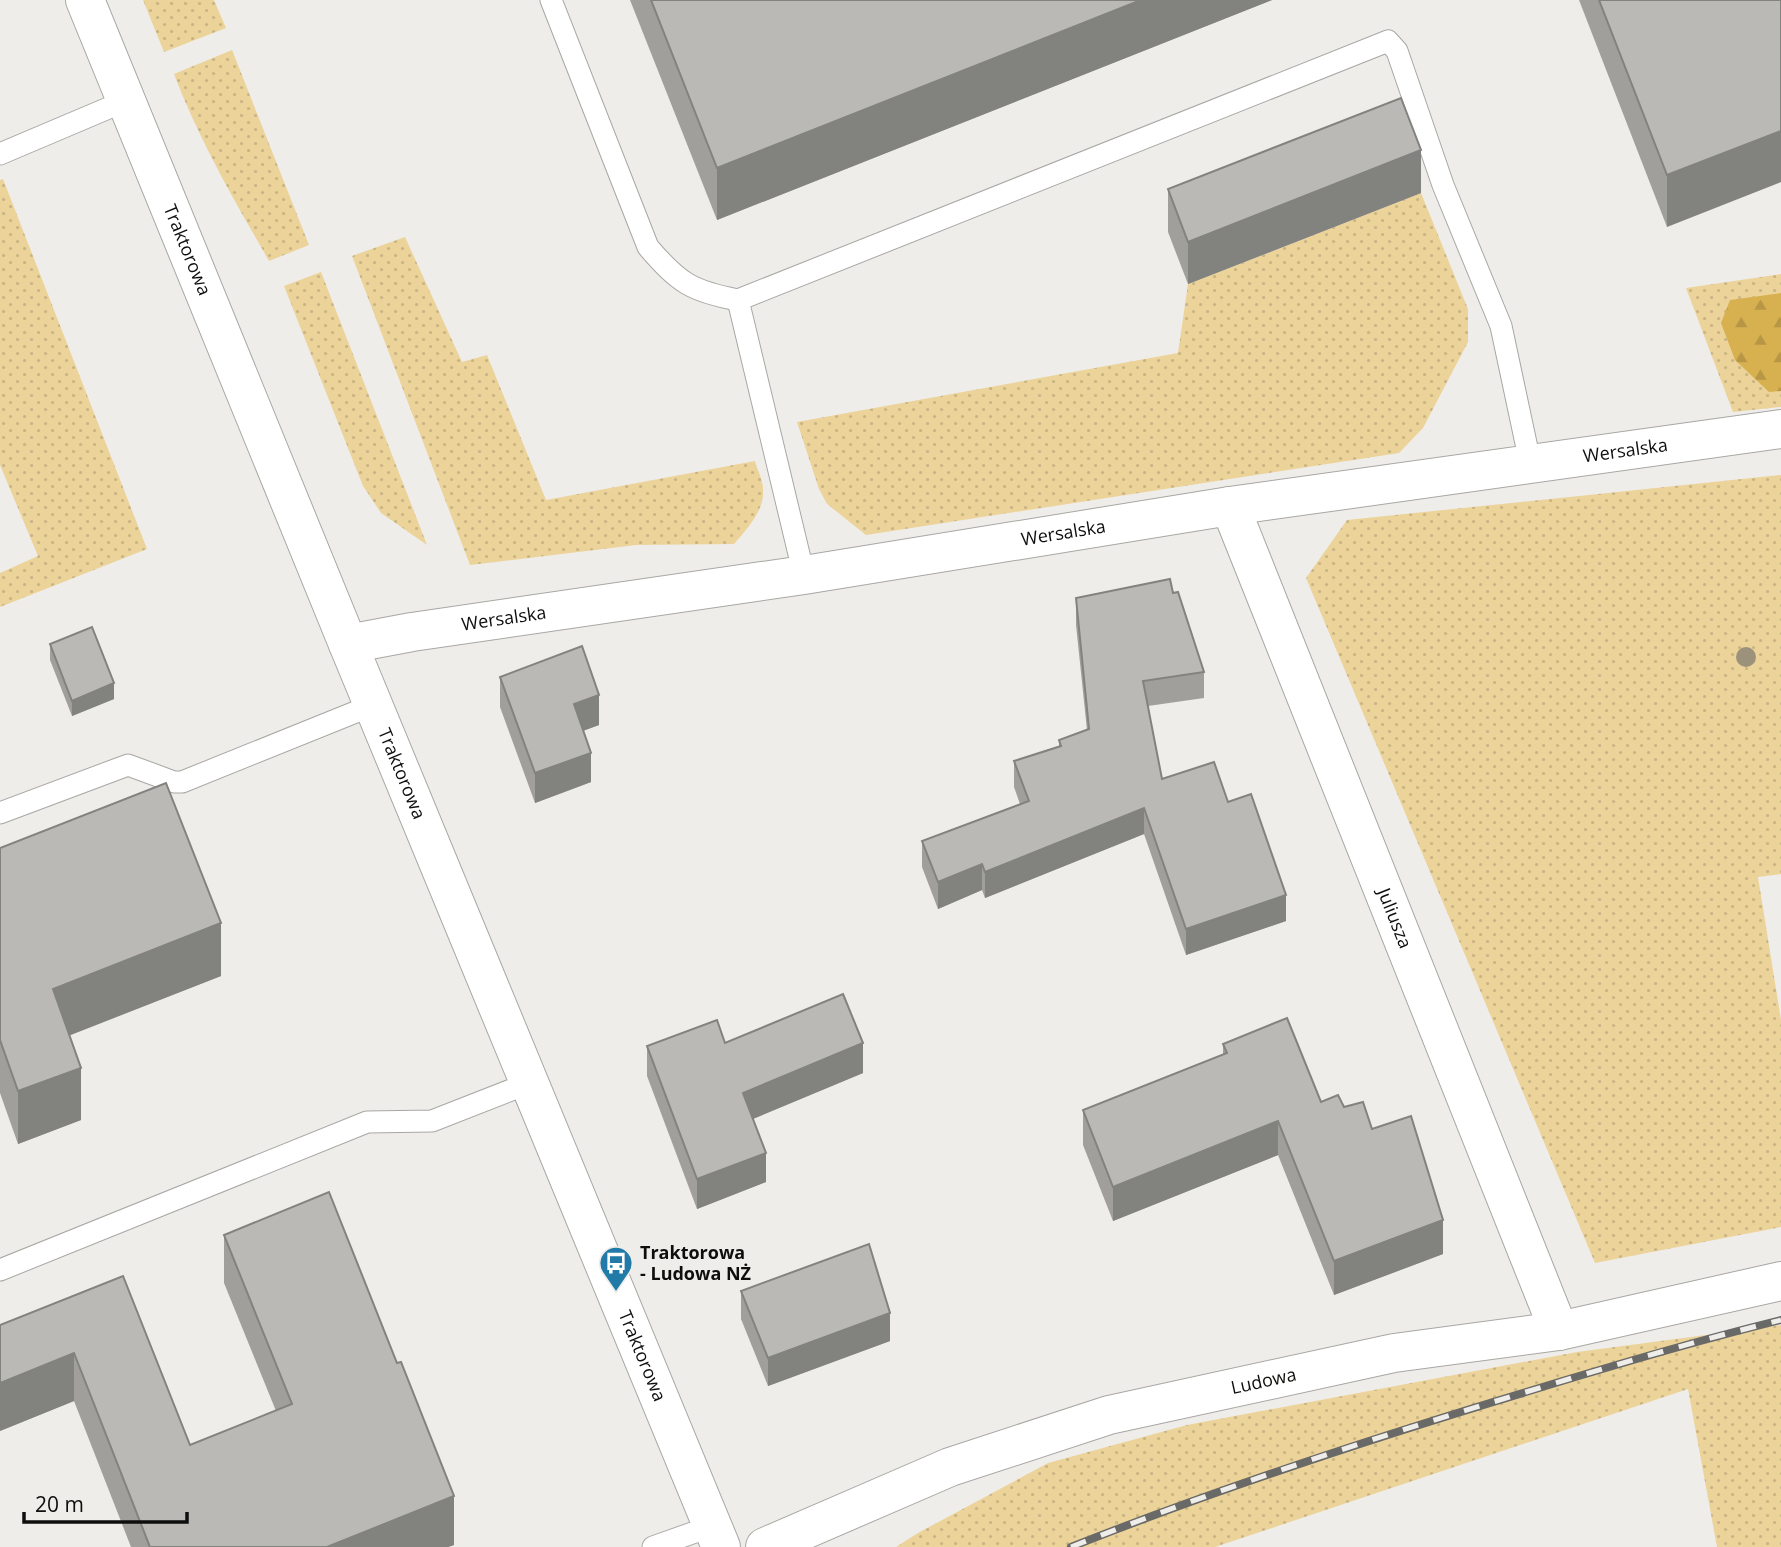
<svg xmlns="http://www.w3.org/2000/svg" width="1781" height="1547" font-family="'Open Sans',sans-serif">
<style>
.grass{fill:url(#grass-dots)}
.forest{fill:url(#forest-firs)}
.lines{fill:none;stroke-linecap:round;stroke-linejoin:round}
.service-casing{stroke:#a8a7a4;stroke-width:23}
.minor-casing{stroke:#a8a7a4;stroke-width:40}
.tertiary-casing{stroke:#a8a7a4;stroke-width:40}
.service{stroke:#fff;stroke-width:21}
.minor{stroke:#fff;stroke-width:38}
.tertiary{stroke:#fff;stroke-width:38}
.rail-casing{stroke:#696967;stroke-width:8}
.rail{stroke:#efedea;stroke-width:5;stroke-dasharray:16;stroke-linecap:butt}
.tree{fill:#9c927b}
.wall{fill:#a09f9c}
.shaded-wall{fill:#82827f}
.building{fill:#bab9b5;stroke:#82827f;stroke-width:2}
.labels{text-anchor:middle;stroke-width:6;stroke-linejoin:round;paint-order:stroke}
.street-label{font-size:18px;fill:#0e0e0d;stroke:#efedea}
.poi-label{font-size:18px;font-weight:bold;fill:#0e0e0d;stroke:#efedea;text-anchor:start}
</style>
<defs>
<pattern id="grass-dots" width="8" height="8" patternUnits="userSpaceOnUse" patternTransform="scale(1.75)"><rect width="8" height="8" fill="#ecd399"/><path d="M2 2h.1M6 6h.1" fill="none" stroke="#c9b483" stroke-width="1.8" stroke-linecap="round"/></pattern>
<pattern id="forest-firs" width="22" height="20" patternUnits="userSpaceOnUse" patternTransform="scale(1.75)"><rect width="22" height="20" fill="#d7b050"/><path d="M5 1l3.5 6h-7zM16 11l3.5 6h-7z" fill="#b79645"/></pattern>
</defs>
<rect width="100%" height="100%" fill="#efedea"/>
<g class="grass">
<path d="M143 0H214L226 28 164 52Z"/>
<path d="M232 50 309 245 269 261C234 200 199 140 174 74Z"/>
<path d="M3 179 147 549 0 607V573L38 556 0 465V180Z"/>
<path d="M1421 193 1468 309V342L1423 428 1399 453 866 535 827 504 819 489 797 422 1178 353 1188 284Z"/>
<path d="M405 237 462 362 487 355 546 500 755 461C757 469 763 480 763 489 765 510 747 529 734 544L636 545 470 565 352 256Z"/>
<path d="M321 272 427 545 381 513 363 486 284 286Z"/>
<path d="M1781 274V407L1733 412 1686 288Z"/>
<path d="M1781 475V874L1758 877 1781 1020V1227L1595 1263 1306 578 1347 520Z"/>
<path d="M1781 1325V1547H1717L1688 1389 1215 1547H896L918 1533 1048 1463 1187 1425 1577 1352Z"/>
</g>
<path class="forest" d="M1781 293V391L1769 392 1735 360 1721 323 1730 300Z"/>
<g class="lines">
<defs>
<g id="service">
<path d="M551 0 648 247C679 283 691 291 738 300"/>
<path d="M0 154 125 101"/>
<path d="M804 575 738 300 1388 41 1397 51 1443 185 1501 326 1530 462"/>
<path d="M0 813 128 765 174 782H182L373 705"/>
<path d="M0 1270 367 1122 432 1121 529 1083"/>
<path d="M653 1547 712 1526"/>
</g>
<g id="minor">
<path id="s1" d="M1230 506 1559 1331"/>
<path id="s2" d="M348 644 412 632 804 575 1230 506 1781 429"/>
<path id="s3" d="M765 1547 950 1467 1109 1415 1394 1353 1559 1331 1781 1281"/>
</g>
<g id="tertiary">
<path id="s4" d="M85 0 348 644 721 1547"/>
</g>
</defs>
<use href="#service" class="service-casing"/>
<use href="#minor" class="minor-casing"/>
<use href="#tertiary" class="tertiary-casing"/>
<use href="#service" class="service"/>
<use href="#minor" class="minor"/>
<use href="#tertiary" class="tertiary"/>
<defs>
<path id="rail" d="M1071 1547C1220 1488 1373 1438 1526 1392 1611 1366 1695 1341 1781 1320"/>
</defs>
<use href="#rail" class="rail-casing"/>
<use href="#rail" class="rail"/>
</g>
<circle class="tree" cx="1746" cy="657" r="10"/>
<g class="wall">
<path d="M630 0H1272L717 220Z"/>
<path d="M1579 0H1781L1667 227Z"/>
<path d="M1168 189 1421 193 1188 284 1168 232Z"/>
<path d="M1173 593 1204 672V698L1148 706 1162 779 1228 802 1286 921 1186 955 1144 834 985 898 982 890 938 909 922 867V841L1020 804 1014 787V761L1059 746V740L1087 730 1076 625V598Z"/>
<path d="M50 644 114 699 72 716 50 660Z"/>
<path d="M500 677 599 725 583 731 591 782 535 803 500 707Z"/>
<path d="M0 848 221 976 69 1035 81 1120 18 1144 0 1093Z"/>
<path d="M725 1043 863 1073 753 1119 766 1182 697 1209 647 1076V1046Z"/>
<path d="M1223 1044 1321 1102 1344 1107 1372 1129 1443 1254 1334 1295 1278 1155 1113 1221 1083 1145V1110L1223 1055Z"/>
<path d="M224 1235 454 1545 448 1547H131L74 1401 0 1431 123 1276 190 1445 276 1411 224 1283Z"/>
<path d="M741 1291 890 1341 768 1386 741 1319Z"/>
</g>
<g class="shaded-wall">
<path d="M1141 0H1272L717 220V168Z"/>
<path d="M1781 131V182L1667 227V175Z"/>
<path d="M1421 150V193L1188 284V242Z"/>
<path d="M114 683V699L72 716V701Z"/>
<path d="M599 695V725L574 734V704Z"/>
<path d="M591 753V782L535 803V773Z"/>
<path d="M1144 808V834L985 898V872Z"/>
<path d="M982 864V890L938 909V882Z"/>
<path d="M1286 895V921L1186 955V929Z"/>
<path d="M221 923V976L53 1042V989Z"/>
<path d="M863 1043V1073L743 1123V1093Z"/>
<path d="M81 1068V1120L18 1144V1091Z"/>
<path d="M1278 1121V1155L1113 1221V1187Z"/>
<path d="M766 1153V1182L697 1209V1179Z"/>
<path d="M1443 1220V1254L1334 1295V1261Z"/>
<path d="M890 1313V1341L768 1386V1358Z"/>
<path d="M74 1353V1401L0 1431V1383Z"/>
<path d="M454 1496V1545L448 1547H327Z"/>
</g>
<g class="building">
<path d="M651 0H1141L717 168Z"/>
<path d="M1599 0H1781V131L1667 175Z"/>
<path d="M1401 98 1421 150 1188 242 1168 189Z"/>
<path d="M1170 579 1173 593 1178 592 1204 672 1143 681 1162 779 1214 762 1228 802 1251 794 1286 895 1186 929 1144 808 985 872 982 864 938 882 922 841 1029 801 1014 761 1061 746 1059 740 1089 729 1076 598Z"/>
<path d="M92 627 114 683 72 701 50 644Z"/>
<path d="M582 646 599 695 574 704 591 753 535 773 500 677Z"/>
<path d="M166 783 221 923 53 989 81 1068 18 1091 0 1040V848Z"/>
<path d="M843 994 863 1043 743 1093 766 1153 697 1179 647 1046 717 1020 725 1043Z"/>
<path d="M1287 1018 1321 1102 1338 1095 1344 1107 1363 1102 1372 1129 1411 1116 1443 1220 1334 1261 1278 1121 1113 1187 1083 1110 1227 1053 1223 1044Z"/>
<path d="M329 1192 397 1363 401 1362 454 1496 327 1547H150L74 1353 0 1383V1325L123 1276 190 1445 292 1404 224 1235Z"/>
<path d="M869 1244 890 1313 768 1358 741 1291Z"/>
</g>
<defs>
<symbol id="bus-pin" viewBox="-11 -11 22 30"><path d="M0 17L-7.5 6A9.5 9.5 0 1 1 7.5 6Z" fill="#227aa9" stroke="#efedea"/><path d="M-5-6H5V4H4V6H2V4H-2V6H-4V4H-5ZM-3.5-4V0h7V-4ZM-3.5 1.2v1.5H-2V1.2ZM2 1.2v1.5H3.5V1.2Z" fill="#fff"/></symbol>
</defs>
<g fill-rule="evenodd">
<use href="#bus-pin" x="597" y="1244" width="38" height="52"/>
</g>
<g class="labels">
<g class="street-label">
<text dy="6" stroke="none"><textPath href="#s4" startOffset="270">Traktorowa</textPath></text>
<text dy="6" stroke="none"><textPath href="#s2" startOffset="1292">Wersalska</textPath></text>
<text dy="6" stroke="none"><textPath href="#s2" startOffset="724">Wersalska</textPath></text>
<text dy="6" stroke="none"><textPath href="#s2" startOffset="158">Wersalska</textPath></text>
<text dy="6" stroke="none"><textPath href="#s4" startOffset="836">Traktorowa</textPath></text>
<text dy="6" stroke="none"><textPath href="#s1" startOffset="444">Juliusza</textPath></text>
<text dy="6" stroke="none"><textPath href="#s4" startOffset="1466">Traktorowa</textPath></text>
<text dy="6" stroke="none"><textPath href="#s3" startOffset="527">Ludowa</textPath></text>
</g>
<g class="poi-label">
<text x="640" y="1259">Traktorowa<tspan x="640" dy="21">- Ludowa NŻ</tspan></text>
</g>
</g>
<path d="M24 1512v10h163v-10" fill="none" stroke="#0e0e0d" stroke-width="3.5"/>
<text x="35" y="1512" font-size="21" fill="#0e0e0d" stroke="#efedea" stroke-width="5" paint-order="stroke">20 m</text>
</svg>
